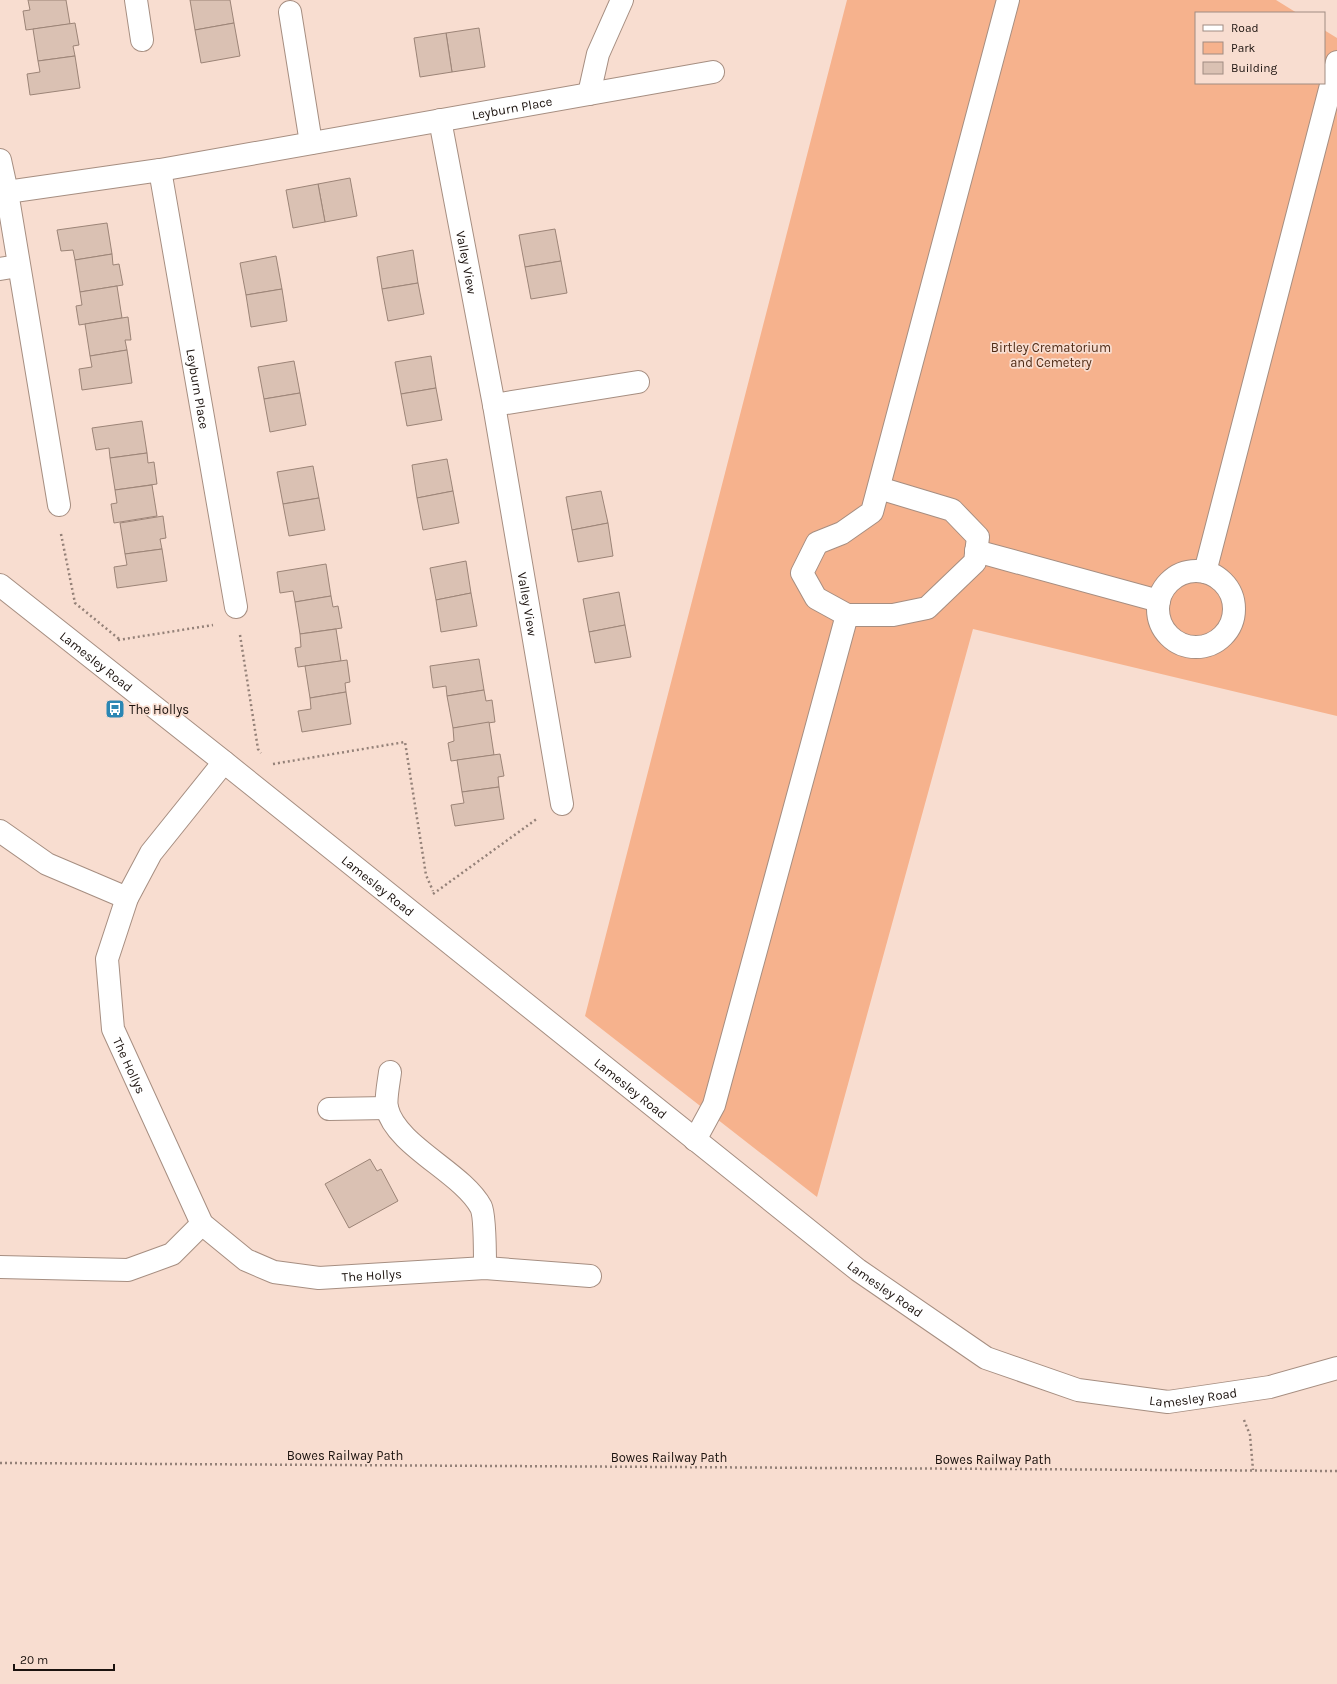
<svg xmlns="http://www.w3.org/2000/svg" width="1337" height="1684" font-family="Karla,sans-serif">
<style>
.green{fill:#f6b28d}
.building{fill:#dac1b3;stroke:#9c8477}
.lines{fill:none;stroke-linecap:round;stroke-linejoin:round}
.minor-casing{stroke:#a68e81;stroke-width:24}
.path{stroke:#948178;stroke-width:2.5;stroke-dasharray:2 3;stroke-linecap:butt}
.minor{stroke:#fff;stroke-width:22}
.labels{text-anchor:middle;stroke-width:3.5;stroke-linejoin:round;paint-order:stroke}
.street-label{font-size:13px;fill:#1b120e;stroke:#f8ddd0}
.park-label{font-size:13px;fill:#4e2b16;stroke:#f8ddd0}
.poi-label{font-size:13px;fill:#1b120e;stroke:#f8ddd0;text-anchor:start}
</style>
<rect width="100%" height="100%" fill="#f8ddd0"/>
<path class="green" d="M847 0H1276L1297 13H1196V83H1324V30L1337 38V716L973 629 817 1197 585 1016Z"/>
<g class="building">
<path d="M28 0H66L70 24 26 30 23 11 30 10Z"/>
<path d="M190 0H230L234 23 195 30Z"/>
<path d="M75 23 79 45 73 46 75 56 38 61 33 29Z"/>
<path d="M234 23 240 56 201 63 195 30Z"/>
<path d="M479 28 485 67 452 72 446 33Z"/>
<path d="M446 33 452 72 420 77 414 38Z"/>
<path d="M75 56 80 88 30 95 27 74 40 72 38 61Z"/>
<path d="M350 178 357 216 325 222 318 184Z"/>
<path d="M318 184 325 222 293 228 286 190Z"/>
<path d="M107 223 112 254 75 260 73 250 61 251 57 230Z"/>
<path d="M555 229 561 261 525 267 519 235Z"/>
<path d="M413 250 418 283 382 289 377 257Z"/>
<path d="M112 254 113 265 119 264 123 285 80 292 75 260Z"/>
<path d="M276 256 282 289 246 295 240 263Z"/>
<path d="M561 261 567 293 531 299 525 267Z"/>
<path d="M418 283 424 314 388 321 382 289Z"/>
<path d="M117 286 122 318 79 325 76 306 82 305 80 292Z"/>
<path d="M282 289 287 321 251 327 246 295Z"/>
<path d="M128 317 131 340H125L127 350 90 356 85 324Z"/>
<path d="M127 350 132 383 82 390 79 369 92 367 90 356Z"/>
<path d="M431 356 436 388 401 394 395 362Z"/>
<path d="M294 361 300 393 264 399 258 367Z"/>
<path d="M436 388 442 420 407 426 401 394Z"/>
<path d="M300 393 306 425 270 432 264 399Z"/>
<path d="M142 421 147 453 110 458 109 448 96 450 92 428Z"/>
<path d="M147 453 148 463 154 462 157 484 115 490 110 458Z"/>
<path d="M447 459 453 491 417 498 412 465Z"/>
<path d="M313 466 319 498 283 504 277 472Z"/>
<path d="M152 485 157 516 114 523 111 504 117 503 115 490Z"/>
<path d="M453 491 459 523 423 530 417 498Z"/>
<path d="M601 491 608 523 572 530 566 497Z"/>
<path d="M319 498 325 530 289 536 283 504Z"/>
<path d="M163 516 166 538 160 539 162 549 125 554 120 523Z"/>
<path d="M608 523 613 556 578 562 572 530Z"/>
<path d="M162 549 167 581 117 588 114 567 127 565 125 554Z"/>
<path d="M466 561 471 593 436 600 430 568Z"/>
<path d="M326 564 331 596 295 602 293 591 280 593 277 572Z"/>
<path d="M619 592 625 625 589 632 583 599Z"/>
<path d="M471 593 477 626 441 632 436 600Z"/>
<path d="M331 596 333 607 338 606 342 628 300 634 295 602Z"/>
<path d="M625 625 631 657 595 663 589 632Z"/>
<path d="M336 629 341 661 298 667 295 648 301 647 300 634Z"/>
<path d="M479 659 484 690 447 696 446 686 433 688 430 666Z"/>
<path d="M347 660 350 682 345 683 346 692 310 698 305 666Z"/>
<path d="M484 690 486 701 492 700 495 722 453 728 447 696Z"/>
<path d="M346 692 351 724 302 732 298 711 311 709 310 698Z"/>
<path d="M489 722 494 755 451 761 448 743 454 741 453 728Z"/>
<path d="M500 754 504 776 498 777 499 787 462 792 457 760Z"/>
<path d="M499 787 504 819 455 826 451 805 464 803 462 792Z"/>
<path d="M370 1159 377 1171 381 1169 398 1201 349 1228 325 1184Z"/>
</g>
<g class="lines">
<defs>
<g id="minor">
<path d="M136 0 142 40"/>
<path d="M290 12 311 143"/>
<path d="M589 94 598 54 622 0"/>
<path id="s1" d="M440 120 494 405 562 804"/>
<path d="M0 160 7 192 59 505"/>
<path id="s2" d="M160 170 236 607"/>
<path id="s3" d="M7 192 160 170 713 72"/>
<path d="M0 269 18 266"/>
<path d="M494 405 638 382"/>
<path d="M976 551 1159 601"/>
<circle cx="1196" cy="609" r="38"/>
<path d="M1205 572 1337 62"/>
<path id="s4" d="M0 585 224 762 858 1270 986 1358 1078 1390 1168 1402 1270 1387 1337 1368"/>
<path d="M847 615H893L927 608 975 562 978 537 952 510 879 488"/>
<path id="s5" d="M224 762 151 853 127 898 107 959 113 1029 202 1224 246 1260 274 1272 319 1278 485 1268 590 1276"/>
<path d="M0 831 47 864 127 898"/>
<path d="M390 1072C389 1081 385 1100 387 1108 396 1146 462 1172 481 1207 485 1215 485 1256 485 1268"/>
<path d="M329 1109 387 1108"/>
<path d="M695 1140 714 1105 847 615 816 598 802 573 817 543 842 533 872 512 1008 0"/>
<path d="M0 1267 128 1270 172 1254 202 1224"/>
</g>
</defs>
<use href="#minor" class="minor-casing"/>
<g class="path">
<path d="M61 534 75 603 119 639"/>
<path d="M240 635 258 749 261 753"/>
<path d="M118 640 213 625"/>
<path d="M273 764 405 742 426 875 433 891"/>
<path d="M433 894 538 818"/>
<path d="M1244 1420 1250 1435 1253 1470"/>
<path d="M0 1463 1337 1471"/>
</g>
<use href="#minor" class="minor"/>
</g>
<defs>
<symbol id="bus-square" viewBox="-11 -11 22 22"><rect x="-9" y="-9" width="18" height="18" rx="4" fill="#2b86b3" stroke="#f8ddd0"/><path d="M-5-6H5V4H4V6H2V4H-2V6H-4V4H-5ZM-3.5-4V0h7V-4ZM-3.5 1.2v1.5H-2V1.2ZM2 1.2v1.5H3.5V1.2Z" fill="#fff"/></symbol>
</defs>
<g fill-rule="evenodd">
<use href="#bus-square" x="104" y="698" width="22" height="22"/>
</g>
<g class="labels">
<g class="street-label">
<text dy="5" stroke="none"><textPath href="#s3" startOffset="512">Leyburn Place</textPath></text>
<text dy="5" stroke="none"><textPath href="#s1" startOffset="145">Valley View</textPath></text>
<text dy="5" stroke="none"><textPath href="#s2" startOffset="222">Leyburn Place</textPath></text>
<text dy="5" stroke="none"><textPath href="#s1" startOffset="492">Valley View</textPath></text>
<text dy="5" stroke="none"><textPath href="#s4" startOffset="123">Lamesley Road</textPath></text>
<text dy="5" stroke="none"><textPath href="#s4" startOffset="483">Lamesley Road</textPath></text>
<text dy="5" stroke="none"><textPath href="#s5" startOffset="342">The Hollys</textPath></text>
<text dy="5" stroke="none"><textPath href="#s4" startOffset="807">Lamesley Road</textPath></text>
<text dy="5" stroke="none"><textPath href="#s5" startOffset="702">The Hollys</textPath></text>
<text dy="5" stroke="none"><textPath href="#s4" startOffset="1131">Lamesley Road</textPath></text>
<text dy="5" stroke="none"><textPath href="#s4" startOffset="1467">Lamesley Road</textPath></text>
<text x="345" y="1460">Bowes Railway Path</text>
<text x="669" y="1462">Bowes Railway Path</text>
<text x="993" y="1464">Bowes Railway Path</text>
</g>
<g class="park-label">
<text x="1051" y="352">Birtley Crematorium<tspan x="1051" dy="15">and Cemetery</tspan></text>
</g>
<g class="poi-label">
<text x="129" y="714">The Hollys</text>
</g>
</g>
<rect x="1195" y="12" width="130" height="72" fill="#f8ddd0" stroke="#a08c82"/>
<rect x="1203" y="25" width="20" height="6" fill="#ffffff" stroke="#a08c82"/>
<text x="1231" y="32" font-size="12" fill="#1b120e">Road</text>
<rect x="1203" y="42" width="20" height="12" fill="#f6b28d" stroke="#a08c82"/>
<text x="1231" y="52" font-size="12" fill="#1b120e">Park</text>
<rect x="1203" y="62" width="20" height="12" fill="#dac1b3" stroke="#a08c82"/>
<text x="1231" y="72" font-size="12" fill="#1b120e">Building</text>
<path d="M14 1664v6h100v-6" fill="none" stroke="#1b120e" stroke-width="2"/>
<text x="20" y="1664" font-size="12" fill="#1b120e" stroke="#f8ddd0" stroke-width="3" paint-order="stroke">20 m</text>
</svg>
